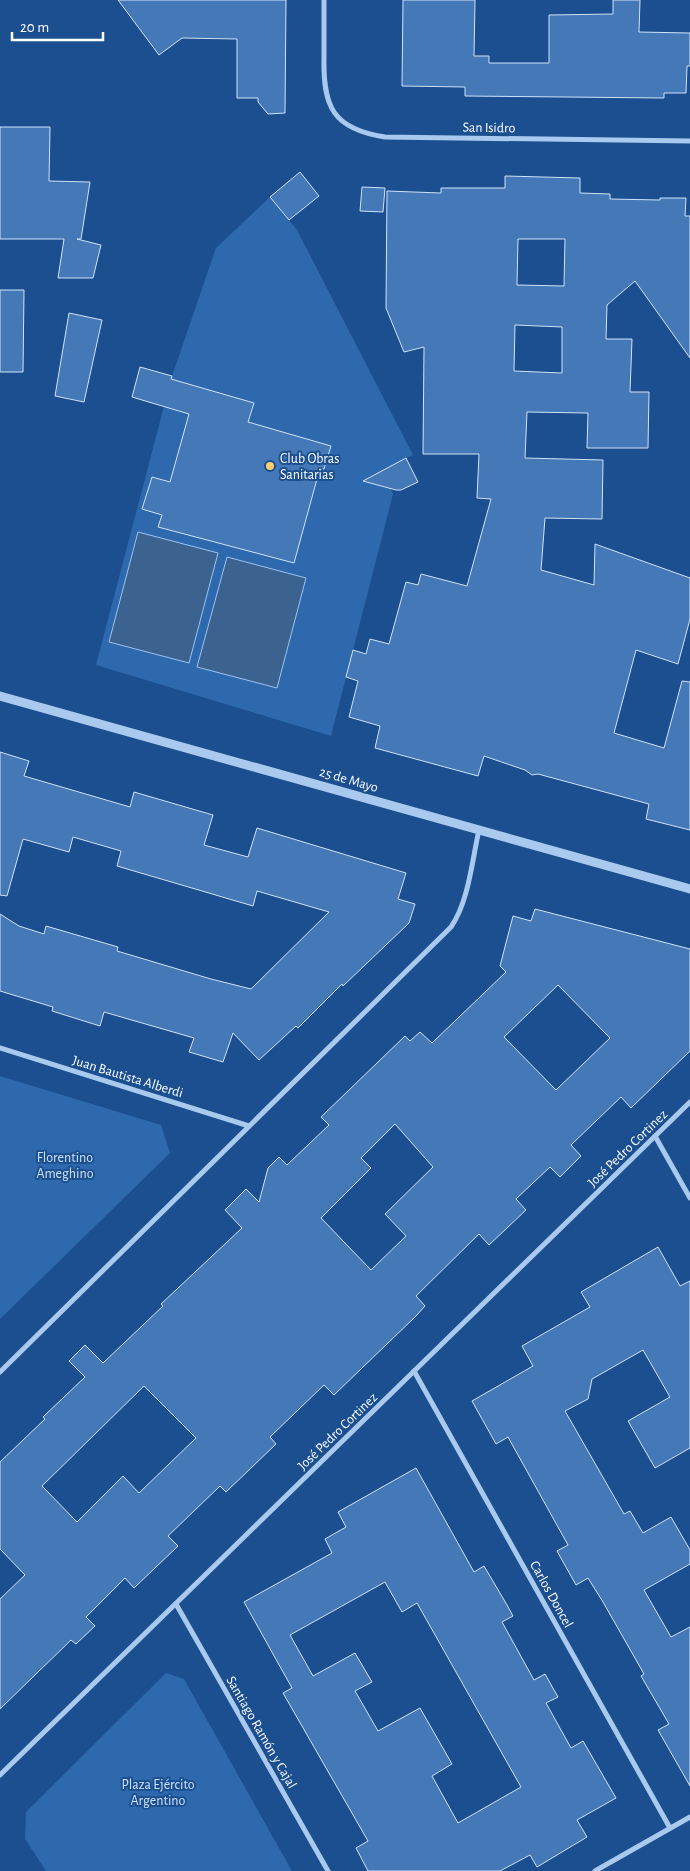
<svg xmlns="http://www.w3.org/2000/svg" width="690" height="1871" font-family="'Alegreya Sans',sans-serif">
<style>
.green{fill:#2e69ad}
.water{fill:#3c6290;stroke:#9cc4f0}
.building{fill:#4478b7;stroke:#cfe3fa;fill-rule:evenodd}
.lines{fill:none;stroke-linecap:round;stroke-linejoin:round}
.minor{stroke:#a9c9ee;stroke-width:5}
.tertiary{stroke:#a9c9ee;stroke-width:9}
.poi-dot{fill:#ffd166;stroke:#1b4f8f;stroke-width:2}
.labels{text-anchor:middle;stroke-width:4;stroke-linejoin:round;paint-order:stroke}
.street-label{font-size:14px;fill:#fff;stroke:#1b4f8f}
.poi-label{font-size:14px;fill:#fff;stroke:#1b4f8f;text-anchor:start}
.park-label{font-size:14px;fill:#cfe3fa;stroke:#1b4f8f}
</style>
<rect width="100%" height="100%" fill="#1b4f8f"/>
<g class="green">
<path d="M270 197 297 230 413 455 393 465 388 484 393 494 331 736 96 665 172 376 216 248Z"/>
<path d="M0 1076 161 1125 170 1153 0 1319Z"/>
<path d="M166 1673 184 1679 292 1871H46L25 1839 26 1812Z"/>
</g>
<g class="water">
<path d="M138 532 218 553 189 663 109 642Z"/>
<path d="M227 557 306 578 277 688 197 667Z"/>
</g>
<g class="building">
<path d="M118 0H286L285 113 268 114 258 102V98H237V39L182 38 159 55Z"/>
<path d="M403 0H475L474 56H489V63H549V15L613 14V0H640L639 32 690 33V66H687L686 93H664V98L465 96V87L402 86Z"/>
<path d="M0 127H50L49 181 90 182 81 239H77L101 245 93 278H58L64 239H0Z"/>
<path d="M300 172 319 196 289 220 270 197Z"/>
<path d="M505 176 580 178V193L610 194V199L660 200V198H686L685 216H690V358L635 281 607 305 606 339H632L630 392H649L648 448H587L588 413 527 412 525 458 603 460 602 519 545 518 541 570 594 585 595 544 690 578V619L678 664 636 650 614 733 664 748 682 681 690 682V830L646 819 649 804 538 774 532 775 525 770 484 756 478 776 375 748 380 726 349 717 358 681 346 677 353 650 366 654 370 639 389 644 406 582 418 585 421 574 467 586 491 499 477 498 479 454H423L424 347 404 352 386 308 387 191 441 193V188H505ZM518 239H565L564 286 517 285ZM515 325 562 327V373L514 371Z"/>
<path d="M362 187 385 188 383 212 360 211Z"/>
<path d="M0 290H24L23 372H0Z"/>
<path d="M69 313 102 320 84 402 55 396Z"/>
<path d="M140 367 172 376 171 379 254 403 248 422 331 446 324 469 320 468 294 563 158 527 162 515 142 509 152 477 170 482 189 414 132 397Z"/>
<path d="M406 458 418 482 401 490H396L363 481Z"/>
<path d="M0 752 29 761 24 776 130 807 134 792 213 815 204 845 248 857 257 828 406 873 398 899 415 904 409 923 343 986 342 984 298 1028 296 1026 259 1060 233 1033 223 1062 189 1052 194 1038 104 1012 100 1026 52 1011 53 1007 0 991V914L19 926 44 934 46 926 118 947 117 951 211 979 251 989 329 912 257 891 253 906 117 866 121 851 73 837 69 852 23 839 7 896 0 895Z"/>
<path d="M535 909 690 949V1051L631 1108 621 1097 571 1145 581 1156 560 1177 550 1167 516 1199 526 1210 489 1245 479 1234 416 1296 425 1306 416 1316 334 1395 324 1385 270 1437 276 1444 226 1492 220 1486 168 1536 178 1546 134 1588 125 1578 86 1617 95 1626 76 1644 71 1640 0 1709V1599L25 1575 0 1549V1462L45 1419 43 1417 85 1377 69 1361 85 1345 103 1363 163 1306 161 1304 242 1228 225 1210 246 1189 259 1202 268 1168 279 1157 287 1165 329 1125 321 1117 405 1036 410 1041 420 1032 432 1043 506 972 500 966 513 916 531 921ZM558 985 610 1038 556 1090 504 1037ZM395 1124 433 1167 385 1214 406 1236 371 1270 321 1218 371 1168 361 1158ZM144 1386 196 1438 139 1493 123 1476 77 1522 42 1486Z"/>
<path d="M658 1247 680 1286 690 1281V1448L655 1468 628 1421 670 1397 643 1350 592 1379 588 1399 565 1411 624 1514 630 1511 643 1533 671 1517 690 1550V1564L644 1590 671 1637 690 1627V1786L658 1730 669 1724 641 1676 644 1674 603 1602 588 1578 576 1585 557 1551 568 1545 508 1437 496 1444 472 1401 533 1366 522 1346 590 1307 581 1292Z"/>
<path d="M416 1468 474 1572 484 1566 507 1605 513 1616 502 1622 534 1680 545 1674 558 1697 546 1703 571 1748 583 1741 616 1798 577 1820 587 1837 537 1867 530 1855 500 1871H368L356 1848 368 1841 283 1693 292 1688 244 1602 332 1553 325 1539 346 1527 338 1512ZM385 1582 402 1612 417 1603 521 1787 458 1823 432 1776 452 1764 420 1708 378 1731 355 1691 372 1682 355 1653 313 1676 290 1635Z"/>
</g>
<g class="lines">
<g class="minor">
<path d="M324 0C324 19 324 39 324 58 323 107 333 129 385 137L690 141"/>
<path d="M0 1048 249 1126"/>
<path d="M655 1136 690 1198"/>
<path d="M414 1371 670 1828"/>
<path d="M0 1372 451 927C469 901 472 860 479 830"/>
<path d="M176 1604 328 1871"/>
<path d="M0 1775 690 1102"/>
<path d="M595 1871 690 1817"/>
</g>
<path class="tertiary" d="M0 696 690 889"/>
</g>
<circle class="poi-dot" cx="270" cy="466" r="5"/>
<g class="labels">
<g class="street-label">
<text transform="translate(489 127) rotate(1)" y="5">San Isidro</text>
<text transform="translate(349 779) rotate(16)" y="5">25 de Mayo</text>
<text transform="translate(128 1076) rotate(17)" y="5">Juan Bautista Alberdi</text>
<text transform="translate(627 1148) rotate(-44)" y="5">José Pedro Cortinez</text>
<text transform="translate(337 1431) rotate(-44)" y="5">José Pedro Cortinez</text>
<text transform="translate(552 1594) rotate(61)" y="5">Carlos Doncel</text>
<text transform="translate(262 1732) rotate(60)" y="5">Santiago Ramón y Cajal</text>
</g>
<g class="poi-label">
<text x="280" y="463">Club Obras<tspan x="280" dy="16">Sanitarias</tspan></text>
</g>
<g class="park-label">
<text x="65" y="1162">Florentino<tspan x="65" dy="16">Ameghino</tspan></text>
<text x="158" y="1789">Plaza Ejército<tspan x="158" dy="16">Argentino</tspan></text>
</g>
</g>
<path d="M12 32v8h91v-8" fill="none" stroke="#ffffff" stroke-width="2.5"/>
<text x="20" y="32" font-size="15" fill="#ffffff" stroke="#1b4f8f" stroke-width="4" paint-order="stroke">20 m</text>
</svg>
